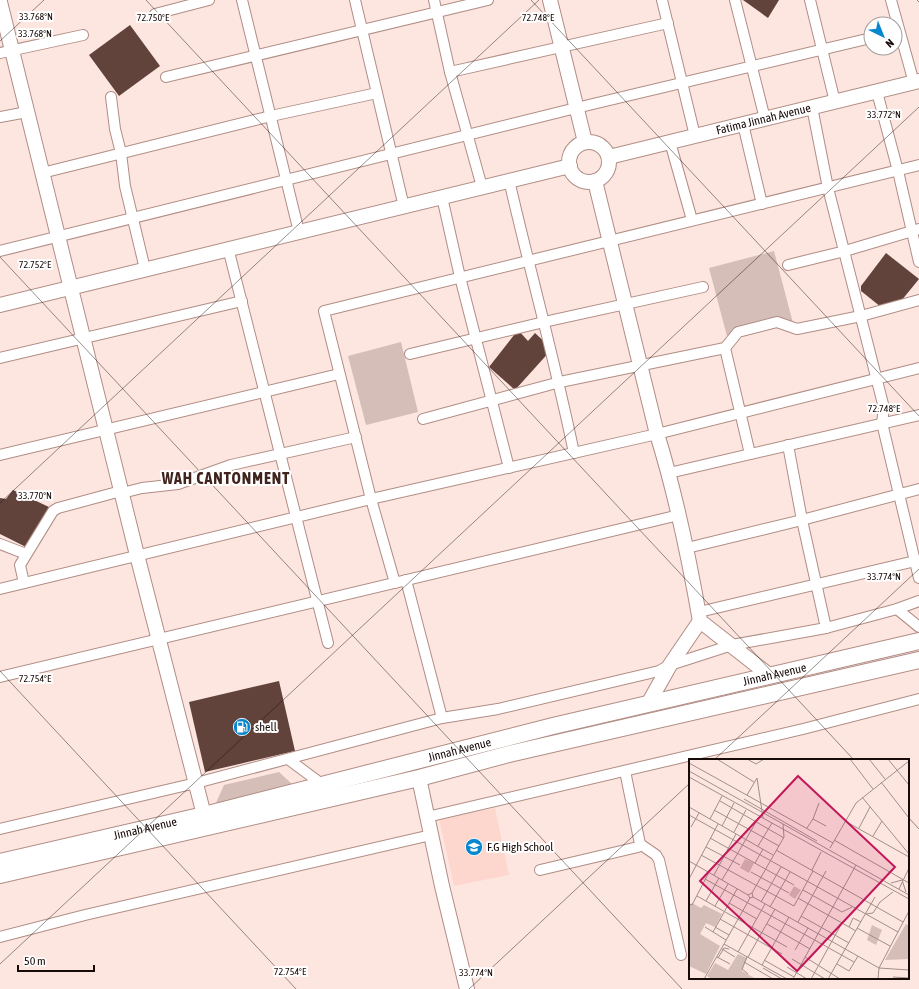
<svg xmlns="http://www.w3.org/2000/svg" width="919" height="989" font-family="'Asap Condensed',sans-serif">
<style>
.built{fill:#fdd7ce}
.green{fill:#d5bdb8}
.building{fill:#61433c}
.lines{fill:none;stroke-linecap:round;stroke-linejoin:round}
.street-casing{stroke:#b18d85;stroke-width:12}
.secondary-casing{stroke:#b18d85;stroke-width:16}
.primary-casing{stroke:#b18d85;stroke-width:18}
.street{stroke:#fff;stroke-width:10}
.secondary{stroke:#fff;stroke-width:14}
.primary{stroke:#fff;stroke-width:16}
.ticks{fill:none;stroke:#170a08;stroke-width:1;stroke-opacity:0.45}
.labels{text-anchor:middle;stroke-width:4;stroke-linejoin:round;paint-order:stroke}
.street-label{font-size:12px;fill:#170a08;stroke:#fff}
.poi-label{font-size:12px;fill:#170a08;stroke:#fff;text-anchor:start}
.district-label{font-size:16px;font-weight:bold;letter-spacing:1px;fill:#3f231c;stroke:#fff}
.inset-road{fill:none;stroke:#a18e8a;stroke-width:1}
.view{fill:#c2185b;fill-opacity:0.15;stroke:#c2185b;stroke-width:2}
.inset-edge{fill:none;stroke:#170a08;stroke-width:2}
.ticks-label{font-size:10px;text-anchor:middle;fill:#170a08;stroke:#fff;stroke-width:4;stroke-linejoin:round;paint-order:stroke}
</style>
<rect width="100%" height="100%" fill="#fde6e0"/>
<path class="built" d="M495 808 509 875 454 886 439 819Z"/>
<g class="green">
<path d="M774 251 793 323 728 340 709 268Z"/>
<path d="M401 342 418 412 366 425 348 356Z"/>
<path d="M279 772 292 784 293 789 220 806 216 803 224 785Z"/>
</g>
<g class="building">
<path d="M743 0H779L768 18Z"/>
<path d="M130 25 160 66 119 96 89 55Z"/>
<path d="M886 253 919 279 897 306 881 307 861 291V286Z"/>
<path d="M518 330 528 341 535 333 552 349 515 390 489 367Z"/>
<path d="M13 490 51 508 28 548 0 534V498L6 499Z"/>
<path d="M279 681 295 751 205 772 189 702Z"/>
</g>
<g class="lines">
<defs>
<g id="street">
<path d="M242 0 299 232"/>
<path d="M355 0 404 207"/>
<path d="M434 0 450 72 482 187"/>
<path d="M662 0 695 136"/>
<path d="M735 0 765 119"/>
<path d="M810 0 835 102"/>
<path d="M891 0 914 83"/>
<path d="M155 14 209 0"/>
<path d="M0 53 83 35"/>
<path d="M450 72 668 23"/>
<path d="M166 77 488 0"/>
<path d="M877 92 898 171 919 262"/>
<path d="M111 97 115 129 121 153 125 186 145 269"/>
<path d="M812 107 828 188 884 408 882 423 919 578"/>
<path d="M0 117 27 112"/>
<path d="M743 124 762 204"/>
<path d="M670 142 692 220"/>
<path d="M42 173 271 116 377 93"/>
<path d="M509 180C530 271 555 361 574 453"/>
<path d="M442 197 460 277 509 468"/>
<path d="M228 248 328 643"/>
<path d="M0 251 576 108 871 38"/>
<path d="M788 265 845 251 919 229"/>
<path d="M725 348 750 454"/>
<path d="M410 354 544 322 703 287"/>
<path d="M0 358 242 301"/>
<path d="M423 419 560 382 725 348 738 332 777 322 797 329 861 316 919 300"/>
<path d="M788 445 802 520 826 628"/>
<path d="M0 455 339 374"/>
<path d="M669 473 919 415"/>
<path d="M122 493 142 488 178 484 231 465 356 437"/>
<path d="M0 544 26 554"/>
<path d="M687 548 802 520 919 489"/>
<path d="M406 580 442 718"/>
<path d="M24 583 20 565 53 511 58 508 121 491"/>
<path d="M395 583 371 499 324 311 919 165"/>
<path d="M0 589 371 499 657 434 919 368"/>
<path d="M897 609 919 627"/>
<path d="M699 612 919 560"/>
<path d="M0 677 679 515"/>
<path d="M288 759 323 785"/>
<path d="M427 817 803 729 919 699"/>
<path d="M0 829 196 783 442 718 498 709 659 671 670 665 732 645 826 628 897 609 919 601"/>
<path d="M640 844 656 855 659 860 681 955"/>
<path d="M540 870 638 847 640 844 625 771"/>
<path d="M0 937 85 915 431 835"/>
</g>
<g id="secondary">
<path d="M550 0 585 142"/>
<path d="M0 2 137 555 204 815"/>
<circle cx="589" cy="162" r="20"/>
<path id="s1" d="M609 157 919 81"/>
<path d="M595 181 657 434C676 495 689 558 700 621L769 675"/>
<path d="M0 305 570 166"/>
<path d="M648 704 670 665 700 621"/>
<path d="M419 778 442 886 467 989"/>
</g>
<g id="primary">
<path id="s2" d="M0 862 204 815 553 726 919 641"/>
<path d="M0 875 419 778 509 754 919 660"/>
</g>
</defs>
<use href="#street" class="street-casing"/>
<use href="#secondary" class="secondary-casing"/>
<use href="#primary" class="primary-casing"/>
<use href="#street" class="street"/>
<use href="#secondary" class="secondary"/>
<use href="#primary" class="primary"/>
</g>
<path class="ticks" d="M146 0 854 760M531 0 919 416M917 0 919 2M0 41 44 0M0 257 682 989M0 503 539 0M0 671 296 989M714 760 919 569M908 817 919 829M0 964 919 107M469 989 690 783"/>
<defs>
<symbol id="fuel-disc" viewBox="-11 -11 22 22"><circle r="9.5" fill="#0787ce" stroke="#fff"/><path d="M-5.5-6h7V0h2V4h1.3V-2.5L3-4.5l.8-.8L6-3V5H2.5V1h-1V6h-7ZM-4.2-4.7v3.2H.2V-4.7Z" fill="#fff"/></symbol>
<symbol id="school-disc" viewBox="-11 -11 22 22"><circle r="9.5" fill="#0787ce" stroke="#fff"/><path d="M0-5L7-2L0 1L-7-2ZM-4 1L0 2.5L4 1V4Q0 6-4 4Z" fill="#fff"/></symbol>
</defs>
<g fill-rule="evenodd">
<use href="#fuel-disc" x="232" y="717" width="20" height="20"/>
<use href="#school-disc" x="464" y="837" width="20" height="20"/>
</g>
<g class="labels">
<g class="street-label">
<text dy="4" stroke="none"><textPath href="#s1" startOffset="159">Fatima Jinnah Avenue</textPath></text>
<text dy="4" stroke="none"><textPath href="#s2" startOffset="797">Jinnah Avenue</textPath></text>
<text dy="4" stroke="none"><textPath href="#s2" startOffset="473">Jinnah Avenue</textPath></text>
<text dy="4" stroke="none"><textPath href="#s2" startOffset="149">Jinnah Avenue</textPath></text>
</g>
<g class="poi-label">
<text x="255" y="731">shell</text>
<text x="487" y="851">F.G High School</text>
</g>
<g class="district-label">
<text x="226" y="484">WAH CANTONMENT</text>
</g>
</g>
<g transform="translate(689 759)">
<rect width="220" height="220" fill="#fde6e0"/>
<path d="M56 100 65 104 60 114 51 109ZM105 127 112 131 106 140 100 136ZM3 144 12 149 15 146 33 155 26 168 17 164 11 175 31 187 17 215 0 207V146ZM217 165 220 167V200L196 201ZM183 166 193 171 187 186 178 181ZM49 195 58 199 53 212 67 220H23L18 217 26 204 39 211Z" fill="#d5bdb8"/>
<path class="inset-road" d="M28 0 65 23M58 0 67 5 75 0M161 0 184 30M180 0 196 20M199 0 220 26M0 4 144 84M0 12 220 136M0 18 220 140M68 19 74 59M192 23 220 59M58 36 68 19M173 38 220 95M55 40 128 82M31 42 95 79M0 48 84 96M25 51 90 87M0 56 209 173M21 60 33 37M124 60 130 44M156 62 220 98M33 67 45 44M2 68 10 54M118 69 124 60 137 67M170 69 181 48M45 73 57 51M184 77 193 62M21 79 105 126M145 81 220 124M69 87 83 64M17 88 51 106M141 89 167 44 220 2M87 91 214 163M12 96 105 147 124 112M0 102 59 136 63 134 64 138 61 139 59 136M66 104 74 90M123 111 132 93M62 113 100 134M25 116 47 75M0 120 29 65M16 120 165 203M33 121 70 58M202 124 213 121 217 133M210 130 220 109M114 131 144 148M63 134 95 78 94 65M8 137 98 188M64 138 190 209 189 220M61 139 35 185 98 220M109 139 167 172M17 142 30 119M72 143 92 108M40 144 68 160M0 145 3 146 20 113M26 147 39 125M81 148 101 113M144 148 153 153 163 148M220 152 190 209 220 211M177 155 184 154 191 143 204 133M112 157 160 184M31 160 93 195M109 163 137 112M78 165 121 190M16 168 37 181M26 168 40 176M160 168 164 159 172 163M168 169 201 187M24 173 48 130M33 190 46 198M106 191 119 169M49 193 76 145M28 198 41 205M58 198 53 210 59 215M59 198 86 150M116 198 151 220M29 199 35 189 40 190M103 200 136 220M75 201 105 218M55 203 84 220M148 205 160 212 169 197M73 206 100 158M98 208 118 220M74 209 93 220M204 218 220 219M15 220 35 185M104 220 167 106M122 220 153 164M139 220 186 138"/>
<path class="view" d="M109 17 206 108 108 212 11 122Z"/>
<rect width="220" height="220" class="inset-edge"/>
</g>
<g class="ticks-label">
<text x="36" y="20">33.768°N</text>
<text x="153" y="21">72.750°E</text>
<text x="538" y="21">72.748°E</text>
<text x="35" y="37">33.768°N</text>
<text x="884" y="118">33.772°N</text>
<text x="35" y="268">72.752°E</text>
<text x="884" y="412">72.748°E</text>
<text x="35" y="499">33.770°N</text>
<text x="884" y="580">33.774°N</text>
<text x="35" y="682">72.754°E</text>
<text x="290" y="975">72.754°E</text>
<text x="476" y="976">33.774°N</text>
</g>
<g transform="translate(883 36) rotate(137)"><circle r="19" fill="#ffffff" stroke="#a29d9c"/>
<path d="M0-3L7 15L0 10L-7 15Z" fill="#0787ce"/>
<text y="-6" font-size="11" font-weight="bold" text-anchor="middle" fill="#170a08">N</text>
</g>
<path d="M18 965v6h76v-6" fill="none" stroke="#170a08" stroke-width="2"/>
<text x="24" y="965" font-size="12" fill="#170a08" stroke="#ffffff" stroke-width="3" paint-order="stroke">50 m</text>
</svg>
